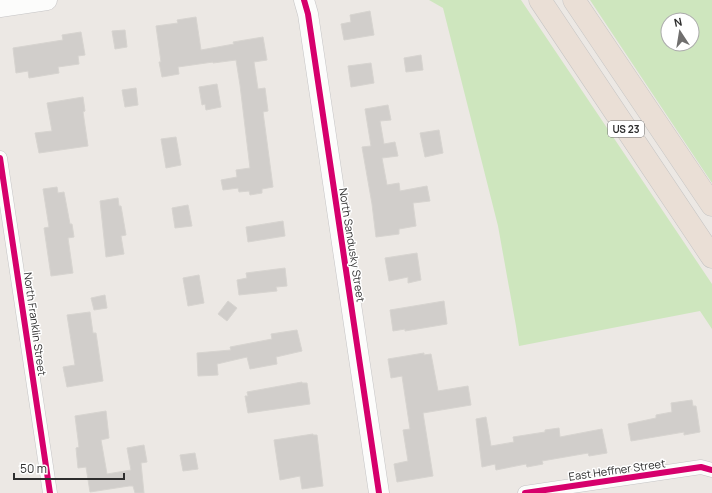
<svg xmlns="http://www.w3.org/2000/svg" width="712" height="493" font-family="Manrope,sans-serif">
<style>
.green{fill:#cee6be;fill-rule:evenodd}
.building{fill:#d1cecb;stroke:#d7d4d0}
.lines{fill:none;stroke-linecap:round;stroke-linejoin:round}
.street-casing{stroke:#c5c4c5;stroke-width:15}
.secondary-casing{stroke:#c5c4c5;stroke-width:21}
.highway-casing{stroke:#c6c5c4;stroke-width:23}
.street{stroke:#fcfcfb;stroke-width:14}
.secondary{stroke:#fcfcfb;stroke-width:20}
.highway{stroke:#eadfd6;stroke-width:22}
.cycleway-casing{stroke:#fff;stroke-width:8}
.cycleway{stroke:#d6006c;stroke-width:6}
.labels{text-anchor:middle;stroke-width:3;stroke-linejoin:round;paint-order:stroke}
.shield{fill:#fff;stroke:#6d6d6d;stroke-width:1}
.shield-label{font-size:10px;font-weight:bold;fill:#2e2e2e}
.street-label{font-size:11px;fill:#2e2e2e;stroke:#fff}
</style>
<rect width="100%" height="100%" fill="#ece8e4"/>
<g class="green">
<path d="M429 0H521L712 284V329L700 311 519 346 516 326 498 226 443 8Z"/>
<path d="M590 0H712V183ZM668 20H692V44H668Z"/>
</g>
<g class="building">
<path d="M370 11 374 35 344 40 341 24 351 22 350 15Z"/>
<path d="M196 17 201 50 234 44 233 42 263 37 267 60 254 62 258 89 265 88 268 111 263 112 273 187 262 189V193L250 195 249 191 239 192 238 188 223 190 221 180 237 177 236 170 250 168 240 85 236 60 213 63V62L178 67 179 74 162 77 159 62H161L156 26 178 23 177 20Z"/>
<path d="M125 30 127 47 115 49 112 31Z"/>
<path d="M81 32 85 55 78 56 79 64 58 67 59 73 29 78 28 71 16 73 13 48 63 40 62 35Z"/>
<path d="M421 55 423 70 406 72 404 58Z"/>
<path d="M371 63 374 83 351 87 348 66Z"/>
<path d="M217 84 221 107 206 110 205 104 202 105 199 87Z"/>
<path d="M136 88 138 105 125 107 122 90Z"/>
<path d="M83 97 85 111 83 112 88 146 39 153 35 133 52 131 47 103Z"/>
<path d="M388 105 391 120 380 121 384 144 395 142 398 156 382 158 387 185 399 183 400 191 427 186 430 201 413 203 416 226 399 229V234L376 237 372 204 362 147 371 146 365 109Z"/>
<path d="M439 130 443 153 425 157 420 133Z"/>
<path d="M176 137 181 165 166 168 161 139Z"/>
<path d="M57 187 58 193 64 192 70 224H72L74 237 68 238 73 273 51 276 44 228 49 227 43 189Z"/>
<path d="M118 198 119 206H121L126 235 121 236 124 254 106 257 100 201Z"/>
<path d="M188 205 192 226 175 228 172 208Z"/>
<path d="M283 221 285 236 248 242 246 227Z"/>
<path d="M417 253 421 280 408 283V277L389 281 385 258Z"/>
<path d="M285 268 287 286 276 287 277 291 239 295 237 280 247 278 246 273Z"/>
<path d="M199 275 204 303 188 306 183 278Z"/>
<path d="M105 295 107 308 94 310 91 298Z"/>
<path d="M228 301 237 308 227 321 218 314Z"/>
<path d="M444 301 447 324 405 331V329L393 331 390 310Z"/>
<path d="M90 312 93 333H96L103 381 67 387 63 367 75 365 67 315Z"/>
<path d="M297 330 302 351 276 357 277 364 250 369 247 357 217 364 218 375 198 376 197 353 231 350 230 347 272 339 271 334Z"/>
<path d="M424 353V355L431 354 438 391 468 386 471 405 423 413 433 476 397 482 394 464 408 461 403 430 410 429 402 376 391 378 388 359Z"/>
<path d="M302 382V383H307L310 404 248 413 245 396H248L247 392Z"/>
<path d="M692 400 693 406H696L700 432 684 435V432L631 441 628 424 656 418V415L672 412 671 403Z"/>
<path d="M106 411 109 438 101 440 107 474 131 470 127 448 144 445 147 462 141 463 144 493H135L133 486H129L90 492 86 467 78 468 76 448 79 447 75 416Z"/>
<path d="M486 417 491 446 514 442 513 437 545 432V430L559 428 560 437 602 429 607 453 589 456 588 453 542 461 543 464 527 467 526 464 496 470 495 464 482 467 476 419Z"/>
<path d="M313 434V435H317L323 486 302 489 300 476 280 480 274 440Z"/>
<path d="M195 453 198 469 183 471 180 455Z"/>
</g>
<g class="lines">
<defs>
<g id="street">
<path d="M0 158 50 493"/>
<path d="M525 493 701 467 712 470"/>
</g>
<g id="secondary">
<path d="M304 0 308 14 379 493"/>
<path d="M0 7 47 0"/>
</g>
<g id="highway">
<path d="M540 0 712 257"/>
<path d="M574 0 712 205"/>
</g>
</defs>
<use href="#street" class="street-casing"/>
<use href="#secondary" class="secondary-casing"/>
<use href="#highway" class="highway-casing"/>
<use href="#street" class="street"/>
<use href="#secondary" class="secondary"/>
<use href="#highway" class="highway"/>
<defs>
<g id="cycleway">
<path d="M304 0 308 14 379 493"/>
<path d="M0 158 50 493"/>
<path d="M525 493 701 467 712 470"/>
</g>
</defs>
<use href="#cycleway" class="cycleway-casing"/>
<use href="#cycleway" class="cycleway"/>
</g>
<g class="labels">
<rect class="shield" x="608" y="121" width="36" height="16" rx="3"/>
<g class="shield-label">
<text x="626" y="133">US 23</text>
</g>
<g class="street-label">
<text transform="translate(352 245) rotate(81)" y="4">North Sandusky Street</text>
<text transform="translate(35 324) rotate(82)" y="4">North Franklin Street</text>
<text transform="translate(617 470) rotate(-8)" y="4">East Heffner Street</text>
</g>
</g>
<g transform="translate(680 32) rotate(348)"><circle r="19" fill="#ffffff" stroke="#ababab"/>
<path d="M0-3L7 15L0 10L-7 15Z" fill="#706f6e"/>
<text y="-6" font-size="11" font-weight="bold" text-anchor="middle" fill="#2e2e2e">N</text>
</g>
<path d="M14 473v6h110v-6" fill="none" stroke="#2e2e2e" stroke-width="2"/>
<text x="20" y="473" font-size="12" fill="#2e2e2e" stroke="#ffffff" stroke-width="3" paint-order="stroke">50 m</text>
</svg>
